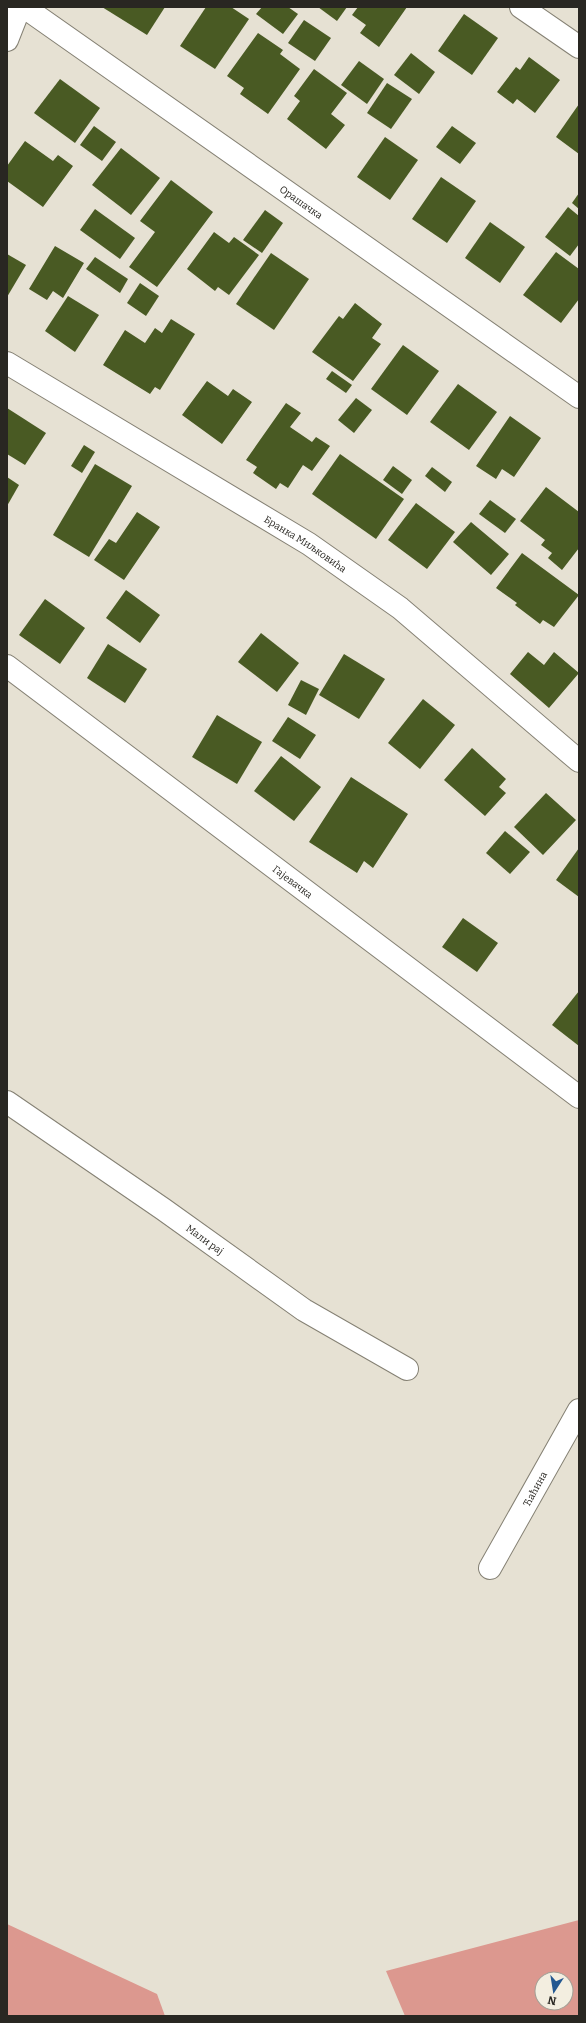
<svg xmlns="http://www.w3.org/2000/svg" width="586" height="2023" font-family="Bitter,serif">
<style>
.forest{fill:#dc988f;fill-rule:evenodd}
.building{fill:#495a23}
.lines{fill:none;stroke-linecap:round;stroke-linejoin:round}
.street-casing{stroke:#858174;stroke-width:24}
.street{stroke:#fff;stroke-width:22}
.labels{text-anchor:middle;stroke-width:4;stroke-linejoin:round;paint-order:stroke}
.street-label{font-size:10px;fill:#292722;stroke:#f3eee0}
</style>
<rect width="100%" height="100%" fill="#e6e1d3"/>
<g class="forest">
<path d="M579 1920V2016H405L386 1971ZM542 1979H566V2003H542Z"/>
<path d="M7 1924 157 1994 165 2016H7Z"/>
</g>
<g class="building">
<path d="M102 7H165L147 35Z"/>
<path d="M206 7H231L249 19 215 69 180 46Z"/>
<path d="M262 7H288L298 14 283 34 256 14Z"/>
<path d="M318 7H347L337 21Z"/>
<path d="M358 7H407L379 47 360 33 366 25 352 15Z"/>
<path d="M464 14 498 38 472 75 438 51Z"/>
<path d="M304 20 331 38 315 61 288 43Z"/>
<path d="M258 33 283 50 280 54 300 69 268 114 240 94 244 88 227 76Z"/>
<path d="M411 53 435 72 419 94 394 75Z"/>
<path d="M529 57 560 80 535 113 517 99 513 104 497 92 516 67 520 70Z"/>
<path d="M359 61 384 79 367 104 341 85Z"/>
<path d="M314 69 347 93 331 114 345 125 326 149 287 119 300 101 294 96Z"/>
<path d="M60 79 100 108 75 143 34 113Z"/>
<path d="M387 83 412 99 391 129 367 113Z"/>
<path d="M579 104V154L556 137Z"/>
<path d="M94 126 116 142 102 161 80 145Z"/>
<path d="M452 126 476 143 460 164 436 147Z"/>
<path d="M385 137 418 160 390 200 357 177Z"/>
<path d="M25 141 53 161 58 155 73 166 43 207 7 181V166Z"/>
<path d="M121 148 160 178 131 215 92 185Z"/>
<path d="M441 177 476 201 447 243 412 219Z"/>
<path d="M171 180 213 212 157 287 129 267 155 232 140 221Z"/>
<path d="M579 193V209L572 203Z"/>
<path d="M568 207 579 216V244L570 256 545 237Z"/>
<path d="M95 209 135 238 120 259 80 230Z"/>
<path d="M265 210 283 223 262 253 243 240Z"/>
<path d="M490 222 525 247 500 283 465 258Z"/>
<path d="M214 232 229 243 234 237 259 255 229 295 218 287 215 291 187 269Z"/>
<path d="M55 246 84 263 63 298 53 291 47 300 29 289Z"/>
<path d="M556 252 579 269V299L561 323 523 295Z"/>
<path d="M271 253 309 279 274 330 236 304Z"/>
<path d="M7 254 26 265 7 297Z"/>
<path d="M95 257 128 279 120 293 86 269Z"/>
<path d="M140 283 159 296 146 316 127 303Z"/>
<path d="M68 296 99 315 75 352 45 331Z"/>
<path d="M355 303 382 324 372 338 381 344 353 381 312 352 339 316 343 319Z"/>
<path d="M171 319 195 334 160 390 155 387 150 394 103 365 125 330 145 343 155 328 162 333Z"/>
<path d="M403 345 439 371 407 415 371 389Z"/>
<path d="M332 371 352 385 346 393 326 379Z"/>
<path d="M207 381 228 396 233 389 252 402 222 444 182 415Z"/>
<path d="M458 384 497 412 469 450 430 422Z"/>
<path d="M356 398 372 410 354 433 338 420Z"/>
<path d="M286 403 301 413 290 427 312 442 316 437 330 446 312 471 303 465 288 488 280 483 276 489 253 473 257 467 246 460Z"/>
<path d="M7 408 46 433 25 465 7 454Z"/>
<path d="M510 416 541 438 514 477 502 469 496 479 476 466Z"/>
<path d="M84 445 95 452 82 473 71 466Z"/>
<path d="M340 454 404 499 376 539 312 494Z"/>
<path d="M95 464 132 486 89 557 53 535Z"/>
<path d="M393 466 412 480 402 494 383 480Z"/>
<path d="M432 467 452 482 445 492 425 476Z"/>
<path d="M7 477 19 485 7 506Z"/>
<path d="M546 487 579 512V548L562 570 548 558 552 553 541 545 545 540 520 521Z"/>
<path d="M490 500 516 519 505 533 479 514Z"/>
<path d="M416 503 455 532 427 569 388 540Z"/>
<path d="M137 512 160 527 124 580 94 560 109 539 116 543Z"/>
<path d="M471 522 509 554 491 575 453 542Z"/>
<path d="M522 553 579 595 554 627 543 620 540 624 515 605 517 603 496 588Z"/>
<path d="M126 590 160 615 140 643 106 618Z"/>
<path d="M45 599 85 628 60 664 19 635Z"/>
<path d="M261 633 299 663 277 692 238 662Z"/>
<path d="M108 644 147 669 125 703 87 678Z"/>
<path d="M528 652 544 665 554 652 579 673 549 708 510 674Z"/>
<path d="M344 654 385 679 359 719 319 695Z"/>
<path d="M301 680 319 689 306 715 288 705Z"/>
<path d="M423 699 455 725 420 769 388 743Z"/>
<path d="M217 715 262 742 237 784 192 757Z"/>
<path d="M288 717 316 735 300 759 272 741Z"/>
<path d="M472 748 506 779 499 787 506 793 485 816 444 780Z"/>
<path d="M281 756 321 787 294 821 254 791Z"/>
<path d="M351 777 408 814 373 868 364 861 357 873 309 842Z"/>
<path d="M546 793 576 820 543 855 514 827Z"/>
<path d="M505 831 530 852 510 874 486 853Z"/>
<path d="M579 848V897L556 880Z"/>
<path d="M463 918 498 943 477 972 442 947Z"/>
<path d="M579 991V1046L552 1025Z"/>
</g>
<g class="lines">
<defs>
<g id="street">
<path id="s1" d="M24 7 579 397"/>
<path d="M521 7 579 47"/>
<path d="M7 40 20 7"/>
<path id="s2" d="M7 363 309 544 400 608 579 761"/>
<path id="s3" d="M7 666 579 1097"/>
<path id="s4" d="M7 1102 163 1209 304 1310 407 1369"/>
<path id="s5" d="M490 1568 579 1410"/>
</g>
</defs>
<use href="#street" class="street-casing"/>
<use href="#street" class="street"/>
</g>
<g class="labels">
<g class="street-label">
<text dy="4" stroke="none"><textPath href="#s1" startOffset="339">Орашачка</textPath></text>
<text dy="4" stroke="none"><textPath href="#s2" startOffset="349">Бранка Миљковића</textPath></text>
<text dy="4" stroke="none"><textPath href="#s3" startOffset="358">Гајевачка</textPath></text>
<text dy="4" stroke="none"><textPath href="#s4" startOffset="241">Мали рај</textPath></text>
<text dy="4" stroke="none"><textPath href="#s5" startOffset="91">Ћаћина</textPath></text>
</g>
</g>
<rect width="586" height="2023" fill="none" stroke="#292722" stroke-width="16"/>
<g transform="translate(554 1991) rotate(192)"><circle r="19" fill="#f3eee0" stroke="#a29e94"/>
<path d="M0-3L7 15L0 10L-7 15Z" fill="#235891"/>
<text y="-6" font-size="11" font-weight="bold" text-anchor="middle" fill="#292722">N</text>
</g>
</svg>
